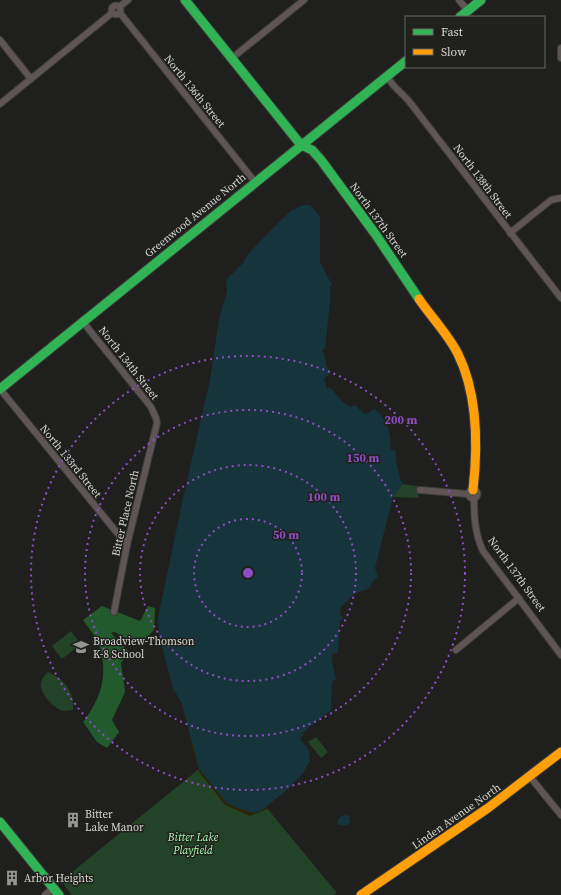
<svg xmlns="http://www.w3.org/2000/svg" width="561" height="895" font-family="'Source Serif 4',serif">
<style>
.green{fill:#234328}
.forest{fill:#235a2d}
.sand{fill:#2d2508}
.water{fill:#16343c}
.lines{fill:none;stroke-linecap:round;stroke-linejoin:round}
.street-casing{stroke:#3c3c3a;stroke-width:8}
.fast-casing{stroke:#3c3c3a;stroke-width:11}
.slow-casing{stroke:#3c3c3a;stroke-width:11}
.street{stroke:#5f5556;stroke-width:6}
.fast{stroke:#30b455;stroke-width:9}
.slow{stroke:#ff9f0a;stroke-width:9}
.ring{fill:none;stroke:#8d4ec3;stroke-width:2;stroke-dasharray:2 4}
.labels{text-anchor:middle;stroke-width:3;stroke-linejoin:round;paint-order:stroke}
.street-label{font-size:11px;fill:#d5d5d2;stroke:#20201c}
.poi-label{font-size:11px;fill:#d5d5d2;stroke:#20201c;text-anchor:start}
.park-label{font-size:11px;font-style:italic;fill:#a4fcaf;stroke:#20201c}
.centre{fill:#8d4ec3;stroke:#20201c;stroke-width:2}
.ring-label{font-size:12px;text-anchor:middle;font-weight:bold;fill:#8d4ec3;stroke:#20201c;stroke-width:3;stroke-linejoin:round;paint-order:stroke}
</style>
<rect width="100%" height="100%" fill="#1f1f1d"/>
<g class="green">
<path d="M402 484 419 486 418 498 393 497Z"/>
<path d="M71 631 81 644 62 659 52 646Z"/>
<path d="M48 672C64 678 75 693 73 710 71 710 67 711 64 711 54 709 39 693 41 683 42 678 45 675 48 672Z"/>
<path d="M316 737 328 752 321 758 308 742Z"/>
<path d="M199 769 212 786 261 811 266 807 337 893 334 895H72L61 881Z"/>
</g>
<path class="forest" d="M102 606 140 621 148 606 155 608 154 630 138 646 115 632 111 633 129 652 121 663 125 692 112 720 119 732 107 748 97 742 83 722C102 698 110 670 97 641 94 634 88 627 83 620Z"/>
<path class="sand" d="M192 742 199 769 226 802 246 811H261L266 807 268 809 250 816 225 805 214 791 199 772 190 743Z"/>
<g class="water">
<path d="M303 205H310L320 216V262L332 285 330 287C332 292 326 339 325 348L321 352 324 353 326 365 331 372 324 379 327 389 330 387 340 399 345 404 351 407 355 405 363 413 367 414 373 409C382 412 389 427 390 437 391 441 390 446 391 450H395L397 466 402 484 393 497 375 568 378 577 374 580 368 589 354 594 341 607 340 613 343 619 340 621 338 653 332 654V662L336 679 332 682 331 710 302 733 304 735 300 738 309 751 310 761 303 773 288 789 261 811 254 813 234 807 226 802 199 769 182 704 173 688 159 636 158 618 182 503 210 380 219 319 227 291 226 280 243 263 248 254 278 223 292 210Z"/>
<path d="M347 815 350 816 349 819 351 822 347 825H339L337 823 338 819 341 816Z"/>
</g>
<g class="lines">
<defs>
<g id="street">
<path d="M459 0 468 11"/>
<circle cx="116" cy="10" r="4.5"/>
<path d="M119 7 128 0"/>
<path d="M120 13 255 182"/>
<path d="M0 40 31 79"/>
<path d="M561 48V58"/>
<path d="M232 58 304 0"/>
<path d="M387 77 394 86 408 100 561 298"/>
<path d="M0 104 112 13"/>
<path d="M510 233 551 200 561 198"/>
<path d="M83 322 151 407 156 418 157 423 127 545 114 612"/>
<path d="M0 389 127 545"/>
<circle cx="473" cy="494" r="4.5"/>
<path d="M420 490 468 494"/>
<path d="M474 499C474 517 475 534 483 551L561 655"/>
<path d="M456 650 519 598"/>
<path d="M531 778 561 815"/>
<path d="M45 895 53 888"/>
</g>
<g id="fast">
<path d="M185 0 301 145 312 150 321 160 376 235 419 299"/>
<path d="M460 17 481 0"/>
<path d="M0 389 406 61"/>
<path d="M0 822 59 895"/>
</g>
<g id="slow">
<path d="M419 299C432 318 448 334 458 354 478 395 478 446 473 490"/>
<path d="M361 895 488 808 561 752"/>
</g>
</defs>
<use href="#street" class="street-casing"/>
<use href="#fast" class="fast-casing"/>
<use href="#slow" class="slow-casing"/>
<use href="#street" class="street"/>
<use href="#fast" class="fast"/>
<use href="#slow" class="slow"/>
</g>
<g class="ring">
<circle cx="248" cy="573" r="54"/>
<circle cx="248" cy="573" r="108"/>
<circle cx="248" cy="573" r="163"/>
<circle cx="248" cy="573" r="217"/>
</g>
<defs>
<symbol id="school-bare" viewBox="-9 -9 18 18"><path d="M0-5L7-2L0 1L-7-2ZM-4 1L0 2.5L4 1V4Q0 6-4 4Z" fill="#959593" stroke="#20201c" stroke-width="2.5" paint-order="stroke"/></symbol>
<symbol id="building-bare" viewBox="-9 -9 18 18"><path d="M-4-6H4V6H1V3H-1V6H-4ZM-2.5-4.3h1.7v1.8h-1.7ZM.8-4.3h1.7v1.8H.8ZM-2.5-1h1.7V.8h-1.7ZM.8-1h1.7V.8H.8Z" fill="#959593" stroke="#20201c" stroke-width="2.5" paint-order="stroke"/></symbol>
</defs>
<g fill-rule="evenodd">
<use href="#school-bare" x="70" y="636" width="22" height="22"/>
<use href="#building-bare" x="62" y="809" width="22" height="22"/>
<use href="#building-bare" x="1" y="867" width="22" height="22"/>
</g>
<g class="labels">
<g class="street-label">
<text transform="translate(195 91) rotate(51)" y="4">North 136th Street</text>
<text transform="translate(483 181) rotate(53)" y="4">North 138th Street</text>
<text transform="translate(195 215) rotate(-39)" y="4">Greenwood Avenue North</text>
<text transform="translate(379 220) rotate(54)" y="4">North 137th Street</text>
<text transform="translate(129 363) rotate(52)" y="4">North 134th Street</text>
<text transform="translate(71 461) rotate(51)" y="4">North 133rd Street</text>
<text transform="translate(125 513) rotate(-77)" y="4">Bitter Place North</text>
<text transform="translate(517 574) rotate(54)" y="4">North 137th Street</text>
<text transform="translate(456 816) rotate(-35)" y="4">Linden Avenue North</text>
</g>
<g class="poi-label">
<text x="93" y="645">Broadview-Thomson<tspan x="93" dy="13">K-8 School</tspan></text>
<text x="85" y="818">Bitter<tspan x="85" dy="13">Lake Manor</tspan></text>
<text x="24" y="882">Arbor Heights</text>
</g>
<g class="park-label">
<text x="193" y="841">Bitter Lake<tspan x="193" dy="13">Playfield</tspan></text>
</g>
</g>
<circle cx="248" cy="573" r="6" class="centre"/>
<g class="ring-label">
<text x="401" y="424">200 m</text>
<text x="363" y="462">150 m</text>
<text x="324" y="501">100 m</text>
<text x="286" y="539">50 m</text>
</g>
<rect x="405" y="16" width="140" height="52" fill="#20201c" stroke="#686865"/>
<rect x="413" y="29" width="20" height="6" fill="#30b455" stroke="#686865"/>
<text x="441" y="36" font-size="12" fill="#d5d5d2">Fast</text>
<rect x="413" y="49" width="20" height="6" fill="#ff9f0a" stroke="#686865"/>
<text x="441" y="56" font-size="12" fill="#d5d5d2">Slow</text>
</svg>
